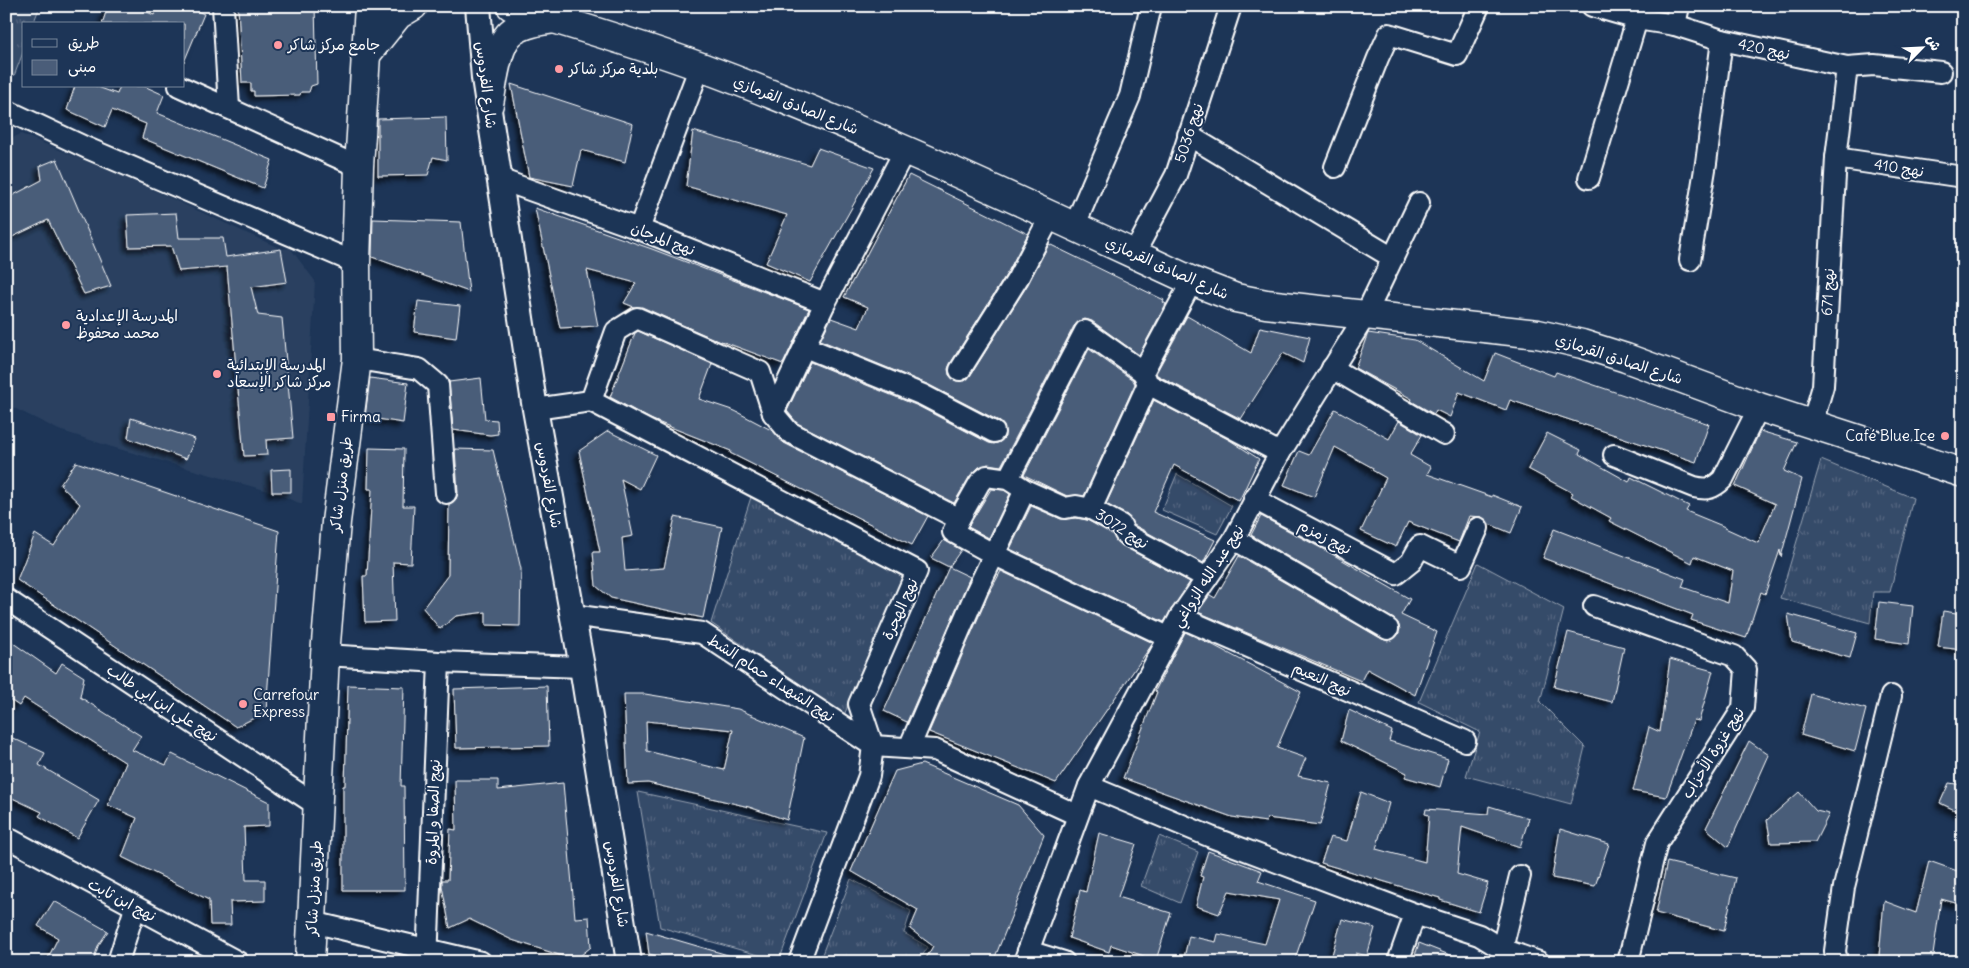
<svg xmlns="http://www.w3.org/2000/svg" width="1969" height="968" font-family="Delius,'Playpen Sans Arabic',sans-serif">
<style>
.built{fill:#2a4161}
.grass{fill:url(#grass-tufts);stroke:#9aa5b4}
.building{fill:#4a5d79;stroke:#fff;fill-rule:evenodd;filter:url(#shadow)}
.lines{fill:none;stroke-linecap:round;stroke-linejoin:round}
.minor-casing{stroke:#fff;stroke-width:24}
.tertiary-casing{stroke:#fff;stroke-width:28}
.secondary-casing{stroke:#fff;stroke-width:31}
.primary-casing{stroke:#fff;stroke-width:31}
.minor{stroke:#1d3557;stroke-width:20}
.tertiary{stroke:#1d3557;stroke-width:24}
.secondary{stroke:#1d3557;stroke-width:28}
.primary{stroke:#1d3557;stroke-width:28}
.poi-dot{fill:#ff9aa2;stroke:#1d3557;stroke-width:2}
.labels{text-anchor:middle;stroke-width:4;stroke-linejoin:round;paint-order:stroke}
.poi-label{font-size:15px;fill:#fff;stroke:#1d3557;text-anchor:start}
.street-label{font-size:15px;fill:#fff;stroke:#1d3557}
</style>
<defs>
<pattern id="grass-tufts" width="24" height="20" patternUnits="userSpaceOnUse" patternTransform="scale(1.25)"><rect width="24" height="20" fill="#364b69"/><path d="M3 7l-1-3M5 7V3M7 7l1-3M15 17l-1-3M17 17v-4M19 17l1-3" fill="none" stroke="#546680"/></pattern>
<filter id="shadow"><feDropShadow dx="-4.5" dy="4.5" stdDeviation="2.5" flood-color="#0009"/></filter>
</defs>
<rect width="100%" height="100%" fill="#1d3557"/>
<filter id="ink" filterUnits="userSpaceOnUse"><feTurbulence type="fractalNoise" baseFrequency=".02" numOctaves="2"/><feDisplacementMap in="SourceGraphic" scale="10" xChannelSelector="R" yChannelSelector="G"/><feConvolveMatrix kernelMatrix="1 2 1 2 8 2 1 2 1" color-interpolation-filters="sRGB"/></filter>
<g filter="url(#ink)">
<path class="built" d="M21 134 131 180 281 249 290 248 315 281 302 504 272 492 112 447 59 430 6 404V141Z"/>
<g class="grass">
<path d="M6 6H40L33 24H24V50L14 76 6 69Z"/>
<path d="M1821 460 1913 498 1890 592H1873L1870 623 1780 598Z"/>
<path d="M1177 474 1232 506 1217 534 1162 510Z"/>
<path d="M752 494 906 574 844 715 711 623Z"/>
<path d="M1478 563 1564 609 1540 702 1585 747 1571 804 1466 776 1480 732 1419 702Z"/>
<path d="M638 792 827 833 779 961 660 927Z"/>
<path d="M1159 836 1198 852 1180 903 1141 886Z"/>
<path d="M851 879 911 911 904 933 928 947 918 962H819Z"/>
</g>
<g class="building">
<path d="M108 6H133L154 15 157 6H187L204 14 184 62V24H102Z"/>
<path d="M238 6H315L317 84 311 86 309 92H301L300 95 254 96V91H251V83H242Z"/>
<path d="M511 84 633 124 625 162 581 150 573 186 529 177Z"/>
<path d="M75 86H95L117 94 120 86H144L164 95 157 113 272 160 263 188 142 138 146 124 112 110 105 127 67 110Z"/>
<path d="M446 117 447 160 433 157 428 175 378 176V119Z"/>
<path d="M693 131 810 165 818 148 874 168 810 282 766 263 787 215 686 186Z"/>
<path d="M57 159 111 286 84 294 48 220 6 240V199L42 180 40 166Z"/>
<path d="M909 175 1028 234 1008 272 950 364 948 369 949 375 954 380 965 381 970 376 1028 284 1049 244 1164 300 1163 302 1166 304 1139 355 1092 321 1085 319 1079 321 1074 326 1001 466 988 464 979 467 970 476 954 503 797 423 787 411 810 362 918 406 989 443 994 444 1000 442 1005 437 1004 426 999 421 927 384 820 340 831 318 859 328 868 307 844 297Z"/>
<path d="M535 208 652 249 809 309 783 364 721 341V342L642 307H634L624 303 636 283 587 270 598 326 560 328Z"/>
<path d="M176 213 179 238H223L226 257 281 249 287 282 251 287 258 315 282 318 293 438 266 440 267 455 244 456 227 267 179 271 171 246 129 247 127 215Z"/>
<path d="M373 219 461 222 469 292 372 257Z"/>
<path d="M418 301 460 306 456 338 414 332Z"/>
<path d="M1187 316 1251 353 1260 327 1310 337 1303 363 1283 353 1241 419 1157 375 1156 373Z"/>
<path d="M638 331 712 364 699 399 735 411 773 431 784 443 928 516 912 545 730 453 731 451 650 419 610 397 635 333Z"/>
<path d="M1368 333 1415 340 1484 381 1495 353 1554 376 1556 372 1709 424 1696 462 1510 400 1506 410 1459 392 1450 417 1436 410 1434 414 1411 401 1412 399 1355 368Z"/>
<path d="M1089 349 1133 380 1135 384 1084 496H1067L1024 475Z"/>
<path d="M370 378 408 383 403 423 365 417Z"/>
<path d="M481 378 485 419 497 420 498 434 490 435 453 430 449 382Z"/>
<path d="M1154 400 1228 439 1259 459 1239 501 1174 465 1153 512 1215 540 1203 563 1134 525 1127 515 1106 504Z"/>
<path d="M1335 409 1389 439 1399 421 1422 435 1410 455 1431 467 1427 474 1492 497V495L1522 507 1511 533 1489 524 1482 517 1469 516 1459 542 1408 522 1396 547 1361 531 1386 478 1372 470 1373 468 1335 447 1314 497 1284 485 1299 451 1309 455Z"/>
<path d="M131 418 195 439 186 459 128 438Z"/>
<path d="M608 431 656 455 640 489 621 479 633 536 622 538 625 571 664 568 675 517 722 527 703 618 611 598 596 586 593 552H600L579 451Z"/>
<path d="M1760 431 1797 442 1784 471 1802 479 1781 557 1780 550 1765 594 1761 592 1746 638 1691 620 1693 615 1543 558 1554 529 1685 579 1682 587 1728 603 1733 571 1694 556 1692 563 1609 521 1611 518 1571 496 1573 493 1528 469 1547 433 1581 450 1579 454 1629 482 1631 477 1689 506 1686 511 1725 527V528L1758 543 1775 504 1735 486Z"/>
<path d="M369 448 404 449 403 506H414L411 563 393 562 395 621 365 622 363 576H367L372 489H368Z"/>
<path d="M455 449 493 450 521 569 520 626 486 625V612L456 616 440 629 423 608 448 575 449 504 456 499 458 493Z"/>
<path d="M76 462 279 531 266 712 236 727 17 580 35 534 54 546 80 504 60 485Z"/>
<path d="M291 469V492H272L271 470Z"/>
<path d="M991 489 1004 490 1010 494 989 538 968 527Z"/>
<path d="M1031 506 1061 519 1076 518 1087 520 1112 534 1119 544 1190 582 1164 622 1010 549Z"/>
<path d="M1261 516 1332 554 1410 599 1401 615 1437 632 1415 695 1367 669 1361 681 1198 612 1210 595 1215 598 1239 556 1382 639 1388 641 1398 635 1400 629 1398 623 1394 619 1251 535Z"/>
<path d="M944 540 961 550 949 567 931 558Z"/>
<path d="M949 567 970 577 907 722 884 711Z"/>
<path d="M1001 571 1153 643 1056 783 929 732 988 595Z"/>
<path d="M1879 602 1913 606 1909 644 1875 639Z"/>
<path d="M1943 611 1963 614V650L1938 647Z"/>
<path d="M1788 614 1857 633 1850 658 1792 642Z"/>
<path d="M1185 632 1213 645 1301 692 1277 748 1306 758 1298 776 1331 783 1320 825 1267 818 1266 822 1232 817 1123 778 1157 692 1155 691Z"/>
<path d="M1568 632 1624 647 1612 702 1554 687Z"/>
<path d="M6 638 56 673 62 663 84 677 80 697 141 736 132 750 166 765 172 754 269 802V826L244 827 246 880H265V901L230 902 231 925H210L209 900 122 857 137 818 108 805 126 763 24 698 19 706 6 697Z"/>
<path d="M1670 659 1713 671 1699 721 1694 720 1666 797 1633 791 1649 727 1660 732Z"/>
<path d="M348 685 404 687 401 786H404L405 890H343V786H345Z"/>
<path d="M547 686 549 746 456 748 454 689Z"/>
<path d="M624 694H645L738 709 804 738 787 820 749 807 648 783 628 784ZM646 721 733 730 724 770 647 751Z"/>
<path d="M1811 694 1866 709 1855 751 1801 735Z"/>
<path d="M1349 710 1392 731 1389 741 1448 759 1440 787 1405 777 1407 773 1341 741Z"/>
<path d="M6 735 45 753 39 765 99 800 77 838 39 816 42 812 6 795Z"/>
<path d="M1749 741 1769 755 1728 847 1706 828Z"/>
<path d="M922 764 1018 805 1044 835 993 962H924L933 946 910 929 918 910 851 871 895 771Z"/>
<path d="M455 780H498V790L563 783 575 918 589 917 591 947 575 960 512 940 469 919 450 928 442 886V880H448L450 829 456 830Z"/>
<path d="M1949 783 1963 785V814L1940 803Z"/>
<path d="M1361 792 1389 803 1376 849 1425 862 1429 815 1425 814 1426 809 1488 814 1489 806 1529 818 1520 847 1462 827 1457 874 1488 883 1479 912 1440 900V898L1321 863 1330 837 1347 841Z"/>
<path d="M1799 792 1816 811 1829 814 1815 842 1771 843 1767 820Z"/>
<path d="M1560 829 1609 844 1595 886 1552 878Z"/>
<path d="M1099 833 1136 844 1118 897 1171 913 1156 960 1111 945 1109 952 1069 938 1080 890 1086 892Z"/>
<path d="M1208 851 1262 871 1258 881 1315 900 1294 962H1183L1189 936 1216 942 1218 934 1265 944 1279 900 1229 891 1219 914 1196 906 1203 877 1200 876Z"/>
<path d="M1929 861 1963 873V894L1959 904 1941 899 1932 962 1879 956 1884 901 1916 913Z"/>
<path d="M1667 862 1736 878 1724 931 1656 913Z"/>
<path d="M54 901 108 931 98 946 93 962H46L58 938 38 926Z"/>
<path d="M1342 919 1375 928 1367 956 1356 953 1355 962H1330Z"/>
<path d="M646 931 738 958V962H677L649 954Z"/>
<path d="M1419 943 1465 961V962H1413Z"/>
</g>
<g class="lines">
<defs>
<g id="minor">
<path d="M223 6 229 108"/>
<path d="M1592 6 1637 19 1675 25 1722 40 1847 67 1836 158 1823 386 1812 424"/>
<path d="M1675 25 1679 6"/>
<path d="M1847 67 1874 65 1941 72"/>
<path d="M179 86 359 167"/>
<path d="M6 110 87 148 356 263"/>
<path d="M1188 135 1393 258"/>
<path d="M1836 158 1963 177"/>
<path d="M1335 167 1378 58 1389 34 1457 55 1479 6"/>
<path d="M1589 178 1637 19"/>
<path d="M499 179 639 229 825 303"/>
<path d="M1074 227 1130 96 1151 6"/>
<path d="M639 229 700 66"/>
<path d="M1134 254 1176 175 1231 6"/>
<path d="M1690 260 1706 163 1722 40"/>
<path d="M1192 281 1143 372 1148 384 1280 453"/>
<path d="M805 347 923 395 994 432"/>
<path d="M357 359 419 369 438 385 446 493"/>
<path d="M1332 368 1444 434"/>
<path d="M960 370 1018 278 1050 217"/>
<path d="M591 401 616 331 637 318 760 372 773 413 789 432 959 519 980 482 987 476 1008 479 1025 490 1065 508 1076 506 1091 509 1121 525 1125 534 1207 578"/>
<path d="M535 409 591 401 917 571 859 704 873 746 869 776 799 962"/>
<path d="M773 413 825 303 905 150"/>
<path d="M1614 455 1694 487C1707 490 1713 489 1723 479L1759 407"/>
<path d="M1008 479 1085 331 1143 372"/>
<path d="M1254 499 1396 574 1411 562 1420 546 1461 566 1478 528"/>
<path d="M1091 509 1148 384"/>
<path d="M959 519 953 532 993 554 1168 637"/>
<path d="M1234 539 1388 629"/>
<path d="M6 599 318 806"/>
<path d="M1594 606 1734 656 1746 669 1743 708 1657 843 1628 962"/>
<path d="M572 615 702 633 873 746 935 750 1077 815"/>
<path d="M1180 617 1465 741"/>
<path d="M325 655 439 662 582 667"/>
<path d="M909 748 977 590 1025 490"/>
<path d="M1089 786 1211 837 1415 914 1479 935 1502 949 1539 962"/>
<path d="M6 837 238 962"/>
<path d="M312 922 481 962"/>
<path d="M1502 949 1520 876"/>
<path d="M1028 951 1064 962"/>
<path d="M118 962 135 908"/>
<path d="M427 962 439 662"/>
<path d="M1024 962 1089 786 1180 617 1234 539 1280 453 1365 316 1419 203"/>
<path d="M1398 962 1415 914"/>
<path d="M1837 962 1835 951 1844 887 1891 696"/>
</g>
<path id="tertiary" d="M478 6 484 78 535 409 582 667 629 962"/>
<g id="secondary">
<path d="M511 6C574 25 639 44 701 67 868 129 1030 206 1192 281L1236 298 1266 304 1538 334 1582 344 1626 358 1759 407 1963 473"/>
<path d="M489 104C493 84 496 43 513 31 525 23 540 21 554 19"/>
</g>
<g id="primary">
<path d="M365 56 398 15 413 6"/>
<path d="M310 962 325 655 336 522 357 359 356 263 359 167 369 6"/>
</g>
</defs>
<use href="#minor" class="minor-casing"/>
<use href="#tertiary" class="tertiary-casing"/>
<use href="#secondary" class="secondary-casing"/>
<use href="#primary" class="primary-casing"/>
<use href="#minor" class="minor"/>
<use href="#tertiary" class="tertiary"/>
<use href="#secondary" class="secondary"/>
<use href="#primary" class="primary"/>
</g>
</g>
<g class="poi-dot">
<circle cx="278" cy="45" r="5"/>
<circle cx="559" cy="69" r="5"/>
<circle cx="66" cy="325" r="5"/>
<circle cx="217" cy="374" r="5"/>
<rect x="326" y="412" width="10" height="10" rx="2.5"/>
<circle cx="1945" cy="436" r="5"/>
<circle cx="243" cy="704" r="5"/>
</g>
<g class="labels">
<g class="poi-label">
<text x="288" y="50">جامع مركز شاكر</text>
<text x="569" y="74">بلدية مركز شاكر</text>
<text x="76" y="321">المدرسة الإعدادية<tspan x="76" dy="17">محمد محفوظ</tspan></text>
<text x="227" y="370">المدرسة الإبتدائية<tspan x="227" dy="17">مركز شاكر الإسعاد</tspan></text>
<text x="341" y="422">Firma</text>
<text x="1935" y="441" text-anchor="end">Café Blue Ice</text>
<text x="253" y="700">Carrefour<tspan x="253" dy="17">Express</tspan></text>
</g>
<g class="street-label">
<text transform="translate(1764 49) rotate(12)" y="5">نهج 420</text>
<text transform="translate(486 85) rotate(83)" y="5">شارع الفردوس</text>
<text transform="translate(796 105) rotate(22)" y="5">شارع الصادق القرمازي</text>
<text transform="translate(1189 133) rotate(-72)" y="5">نهج 5036</text>
<text transform="translate(1899 168) rotate(9)" y="5">نهج 410</text>
<text transform="translate(663 239) rotate(21)" y="5">نهج المرجان</text>
<text transform="translate(1167 268) rotate(24)" y="5">شارع الصادق القرمازي</text>
<text transform="translate(1828 292) rotate(-87)" y="5">نهج 671</text>
<text transform="translate(1619 359) rotate(18)" y="5">شارع الصادق القرمازي</text>
<text transform="translate(341 484) rotate(-83)" y="5">طريق منزل شاكر</text>
<text transform="translate(549 485) rotate(80)" y="5">شارع الفردوس</text>
<text transform="translate(1122 529) rotate(33)" y="5">نهج 3072</text>
<text transform="translate(1325 537) rotate(28)" y="5">نهج زمزم</text>
<text transform="translate(1208 576) rotate(-57)" y="5">نهج عبد الله الزواغي</text>
<text transform="translate(900 609) rotate(-66)" y="5">نهج الهجرة</text>
<text transform="translate(771 678) rotate(33)" y="5">نهج الشهداء حمام الشط</text>
<text transform="translate(1322 679) rotate(24)" y="5">نهج النعيم</text>
<text transform="translate(162 703) rotate(33)" y="5">نهج علي ابن ابي طالب</text>
<text transform="translate(1713 753) rotate(-58)" y="5">نهج غزوة الأحزاب</text>
<text transform="translate(433 812) rotate(-88)" y="5">نهج الصفا و المروة</text>
<text transform="translate(617 884) rotate(81)" y="5">شارع الفردوس</text>
<text transform="translate(314 888) rotate(-87)" y="5">طريق منزل شاكر</text>
<text transform="translate(122 900) rotate(28)" y="5">نهج ابن ثابت</text>
</g>
</g>
<rect width="1969" height="968" fill="none" stroke="#1d3557" stroke-width="25"/>
<rect x="12" y="12" width="1944" height="943" fill="none" stroke="#fff" stroke-width="2" filter="url(#ink)"/>
<rect x="22" y="22" width="162" height="65" fill="#1d3557" stroke="#77869a"/>
<rect x="32" y="39" width="25" height="8" fill="#1d3557" stroke="#77869a"/>
<text x="68" y="48" font-size="15" fill="#ffffff">طريق</text>
<rect x="32" y="60" width="25" height="15" fill="#4a5d79" stroke="#77869a"/>
<text x="68" y="72" font-size="15" fill="#ffffff">مبنى</text>
<g transform="translate(1922 48) rotate(66)" stroke="#1d3557" stroke-width="4" paint-order="stroke">
<path d="M0-4L9 19L0 12L-9 19Z" fill="#ffffff"/>
<text y="-8" font-size="14" font-weight="bold" text-anchor="middle" fill="#ffffff">ش</text>
</g>
</svg>
